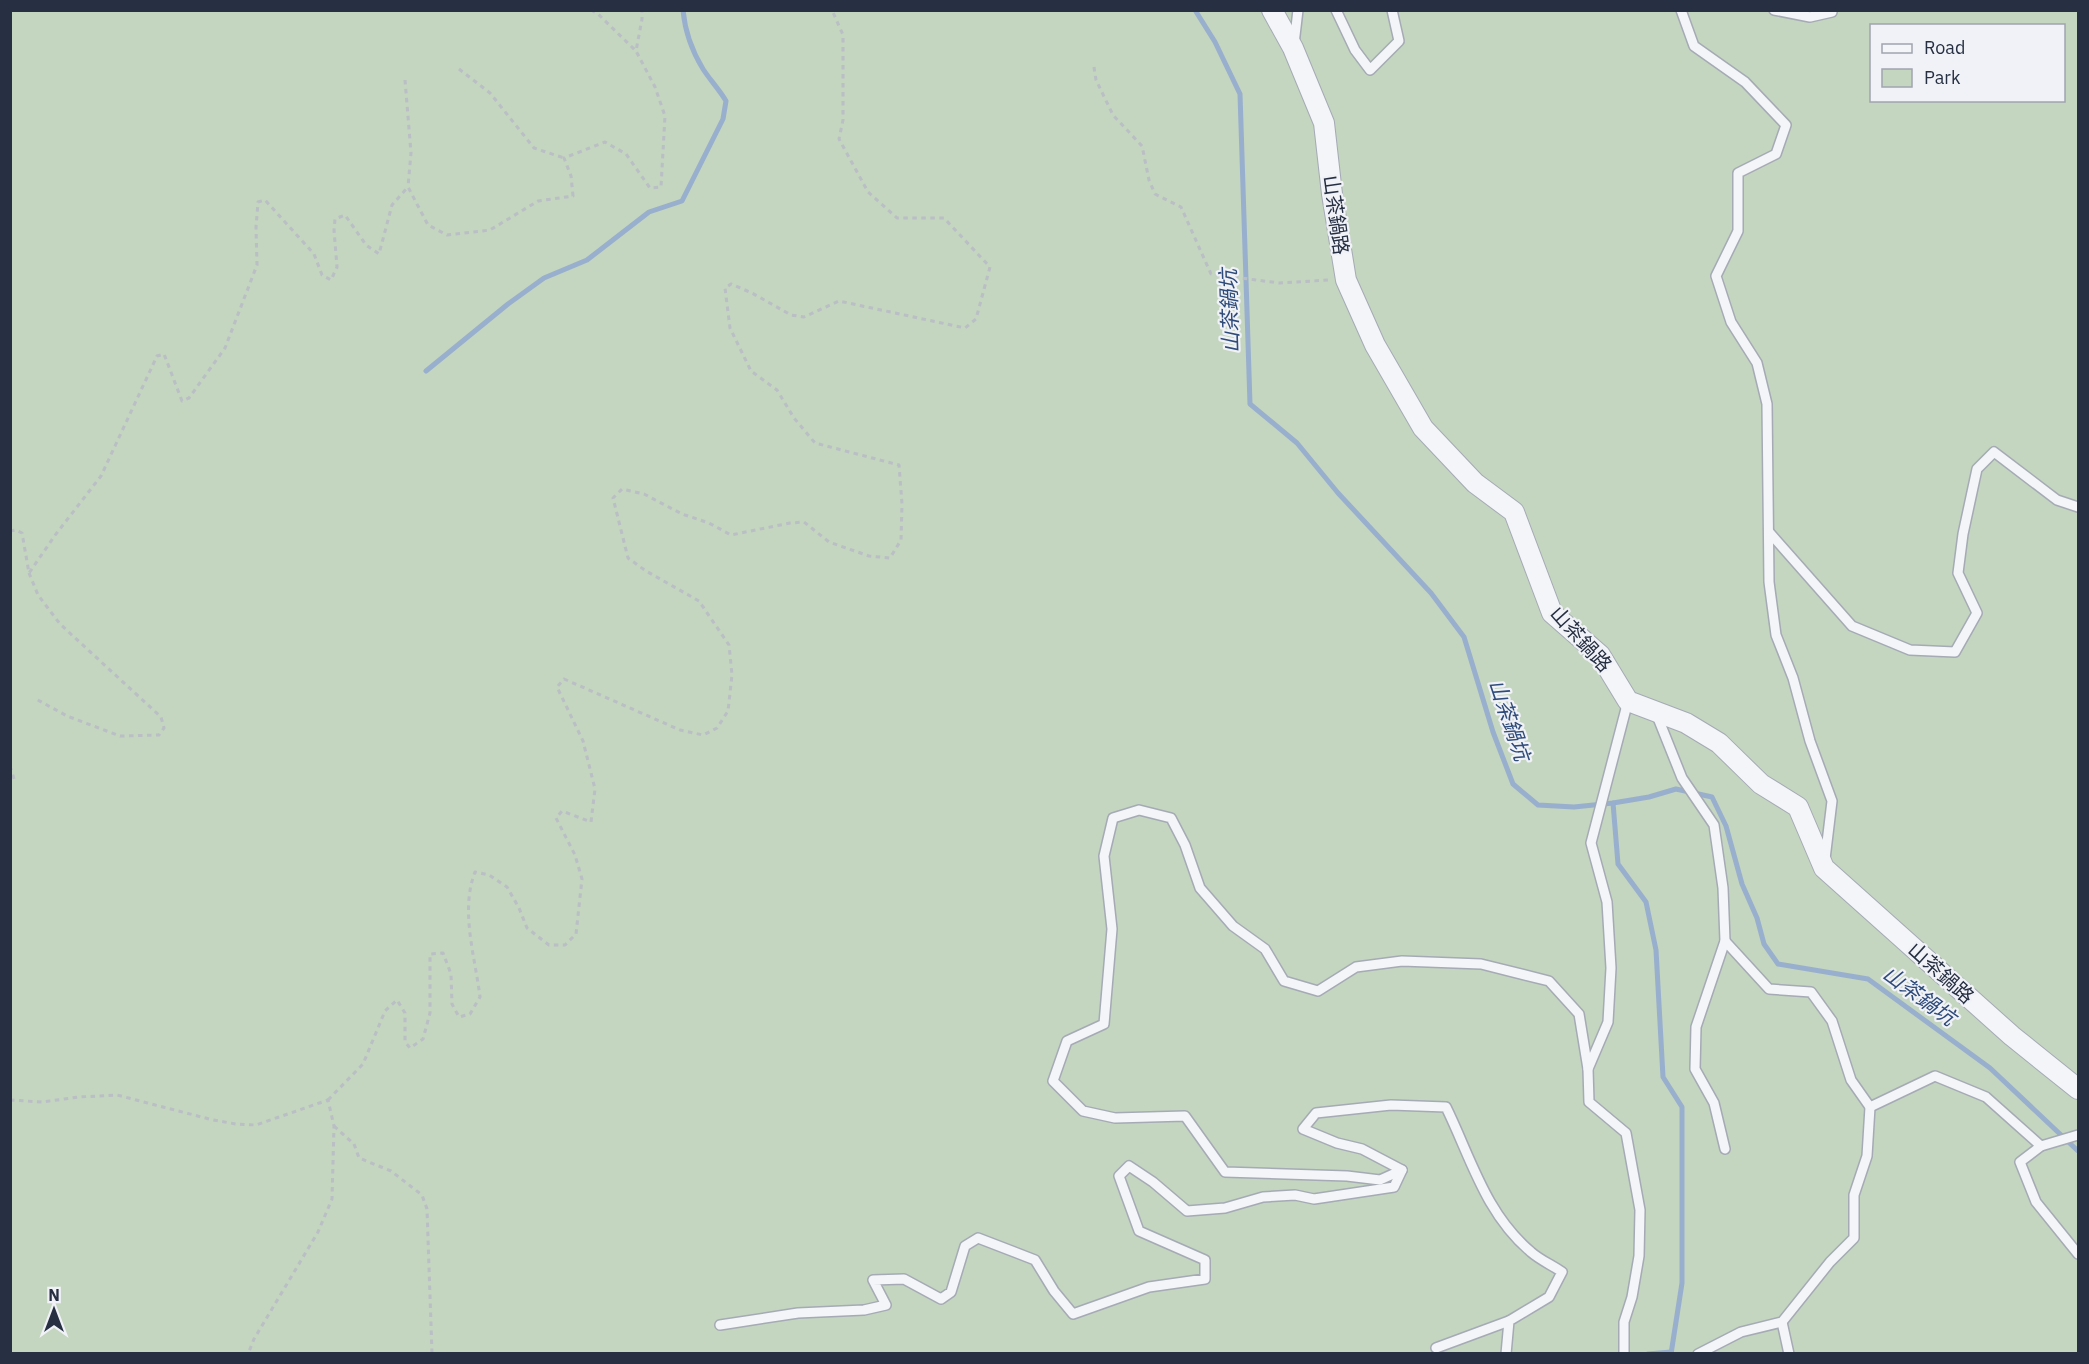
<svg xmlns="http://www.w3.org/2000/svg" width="2089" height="1364" font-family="'IBM Plex Sans','Noto Sans TC',sans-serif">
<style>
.green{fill:#c4d5c0;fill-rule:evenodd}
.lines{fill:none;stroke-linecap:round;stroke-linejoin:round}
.stream{stroke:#98afcd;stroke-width:5}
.lane-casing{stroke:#a5aab5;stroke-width:12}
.street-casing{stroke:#a5aab5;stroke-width:22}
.path{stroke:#babec5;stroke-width:3;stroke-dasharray:4.5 4.5;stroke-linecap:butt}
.lane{stroke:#f3f5f8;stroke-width:9}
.street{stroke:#f3f5f8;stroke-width:20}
.labels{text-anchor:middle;stroke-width:4.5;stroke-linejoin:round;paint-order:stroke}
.street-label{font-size:20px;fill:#273043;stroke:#f0f2f7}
.water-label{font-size:21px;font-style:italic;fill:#2e4b7a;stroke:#f0f2f7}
</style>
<rect width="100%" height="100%" fill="#e0e3ea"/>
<path class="green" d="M11 11H2078V1353H11ZM1872 26H2064V100H1872Z"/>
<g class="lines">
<g class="stream">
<path d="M1195 10 1215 42 1240 94 1250 404 1297 443 1338 493 1431 593 1464 637 1493 732 1513 784 1538 805 1574 807 1613 803 1649 797 1676 789 1712 797 1726 826 1742 884 1757 918 1764 944 1778 964 1868 979 1990 1068 2078 1151"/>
<path d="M426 371 508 304 544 278 587 260 649 212 682 201 723 119 726 101C719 89 710 80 703 69 692 51 685 32 683 10"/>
<path d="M1613 803 1618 864 1646 902 1656 950 1663 1077 1682 1107V1283L1671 1354"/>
<path d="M1648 1354 1671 1352"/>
</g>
<defs>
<g id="lane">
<path d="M1336 10 1355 50 1370 70 1399 41 1392 10"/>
<path d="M1681 10 1694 46 1745 82 1786 125 1776 154 1738 173V231L1716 276 1731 322 1757 363 1767 404 1769 582 1776 635 1793 678 1810 741 1832 801 1825 859"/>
<path d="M1774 10 1810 17 1832 12 1831 10"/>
<path d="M1294 44 1298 10"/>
<path d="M1769 532 1852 626 1910 650 1955 652 1977 613 1958 573 1963 534 1977 469 1994 452 2057 500 2078 507"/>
<path d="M1656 713 1682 778 1714 825 1723 888 1725 941 1696 1027 1695 1069 1714 1103 1725 1149"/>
<path d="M1870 1107 1935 1076 1986 1097 2041 1146"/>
<path d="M2078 1135 2041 1146 2020 1162 2036 1202 2078 1254"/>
<path d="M1782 1322 1789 1354"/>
<path d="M720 1325 798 1313 864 1310 886 1305 873 1280 904 1279 941 1299 951 1292 965 1246 978 1238 1035 1260 1054 1291 1073 1314 1149 1287 1205 1279V1260L1139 1231 1119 1176 1129 1166 1153 1182 1187 1211 1225 1208 1263 1197 1295 1195 1314 1199 1394 1187 1402 1170"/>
<path d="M1436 1348 1509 1321"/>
<path d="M1506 1354 1509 1321 1549 1297 1562 1272C1552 1265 1540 1260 1531 1252 1485 1213 1471 1158 1446 1107L1391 1105 1316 1113 1303 1129 1337 1143 1362 1149 1402 1170 1380 1180 1347 1176 1225 1172 1185 1116 1115 1118 1083 1111 1053 1081 1067 1041 1104 1024 1112 929 1104 856 1113 818 1139 810 1171 818 1185 845 1200 888 1233 926 1265 949 1284 981 1318 991 1356 967 1402 961 1481 964 1549 981 1579 1014 1588 1069"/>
<path d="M1624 1354V1322L1632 1297 1639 1256 1640 1210 1626 1133 1589 1102 1588 1069 1608 1022 1611 968 1607 902 1591 843 1628 701"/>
<path d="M1698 1354 1741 1332 1782 1322 1830 1262 1854 1238V1195L1867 1156 1870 1107 1851 1080 1832 1021 1811 992 1769 989 1725 941"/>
</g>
<path id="street" d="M1272 10 1293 48 1324 123 1332 194 1346 280 1375 345 1423 428 1475 483 1514 512 1552 613 1600 655 1628 701 1686 723 1719 743 1761 784 1798 807 1824 868 2012 1036 2078 1089"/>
</defs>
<use href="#lane" class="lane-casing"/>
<use href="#street" class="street-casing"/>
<g class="path">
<path d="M591 10 598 14 636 51"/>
<path d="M1094 67 1096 80 1113 115 1142 146 1149 180 1155 194 1181 207 1211 274 1279 283 1329 280"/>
<path d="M459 69 490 93 534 148 564 158"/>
<path d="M405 80 411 153 408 187"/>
<path d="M10 531 16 530 22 533 29 573 56 534 101 476 157 356 164 354 182 401 189 398 225 348 257 265 256 227 258 202 265 200 314 254 322 275 331 280 337 267 334 230 335 219 345 215 366 245 379 254 392 205 408 187 428 225 447 235 490 230 538 201 573 196 571 176 564 158 605 142 626 154 650 188 661 187 665 116 655 87 636 51 642 19V10"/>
<path d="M29 573 38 595 60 624 161 717 164 728 159 735 120 736 67 716 36 699"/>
<path d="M10 766 15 782"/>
<path d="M10 1100 42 1102 79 1097 117 1095 213 1120 236 1124 256 1125 328 1100 334 1126 332 1199 318 1232 254 1339 248 1354"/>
<path d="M328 1100 363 1064 385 1011 397 1000 405 1013V1042L410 1048 423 1039 430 1013V954L443 953 451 974 452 1004 459 1017 470 1014 480 997C475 956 460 911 475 872L489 875 507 887 519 908 527 928 549 945H565L576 934 582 879 575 855 556 818 562 811 591 822 595 789 583 741 557 687 564 679 680 730 703 735 717 728 728 711 732 675 729 645 699 601 646 571 628 558 613 498 622 489 644 494 682 514 709 523 731 535 790 523 804 522 829 542 869 556 890 558 901 540 902 504 899 465 815 443 794 418 777 390 751 371 730 328 725 288 731 284 752 293 791 315 804 317 839 301 965 328 976 319 990 267 944 218H897L868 192 839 139 843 120V35L832 10"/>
<path d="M334 1126 354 1144 359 1158 391 1171 422 1195 427 1209 432 1354"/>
</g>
<use href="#lane" class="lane"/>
<use href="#street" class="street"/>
</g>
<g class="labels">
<g class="street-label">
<text transform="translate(1336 215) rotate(82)" y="7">山茶鍋路</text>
<text transform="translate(1581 639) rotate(48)" y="7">山茶鍋路</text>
<text transform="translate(1941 973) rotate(42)" y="7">山茶鍋路</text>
</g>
<g class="water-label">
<text transform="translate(1230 311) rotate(-92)" y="7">山茶鍋坑</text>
<text transform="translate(1509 720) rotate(71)" y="7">山茶鍋坑</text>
<text transform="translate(1919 996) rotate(36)" y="7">山茶鍋坑</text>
</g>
</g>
<rect width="2089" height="1364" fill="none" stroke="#273043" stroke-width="24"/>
<rect x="1870" y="24" width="195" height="78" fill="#f0f2f7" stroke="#a0a4af" stroke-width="1.5"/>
<rect x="1882" y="44" width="30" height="9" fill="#f3f5f8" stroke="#a0a4af" stroke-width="1.5"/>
<text x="1924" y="54" font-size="18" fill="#273043">Road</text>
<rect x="1882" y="69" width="30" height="18" fill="#c4d5c0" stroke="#a0a4af" stroke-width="1.5"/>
<text x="1924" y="84" font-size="18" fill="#273043">Park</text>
<g transform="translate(54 1310)" stroke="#f0f2f7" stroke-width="4.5" paint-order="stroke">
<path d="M0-4.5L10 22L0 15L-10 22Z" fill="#273043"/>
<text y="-9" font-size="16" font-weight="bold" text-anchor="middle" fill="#273043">N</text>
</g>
</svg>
